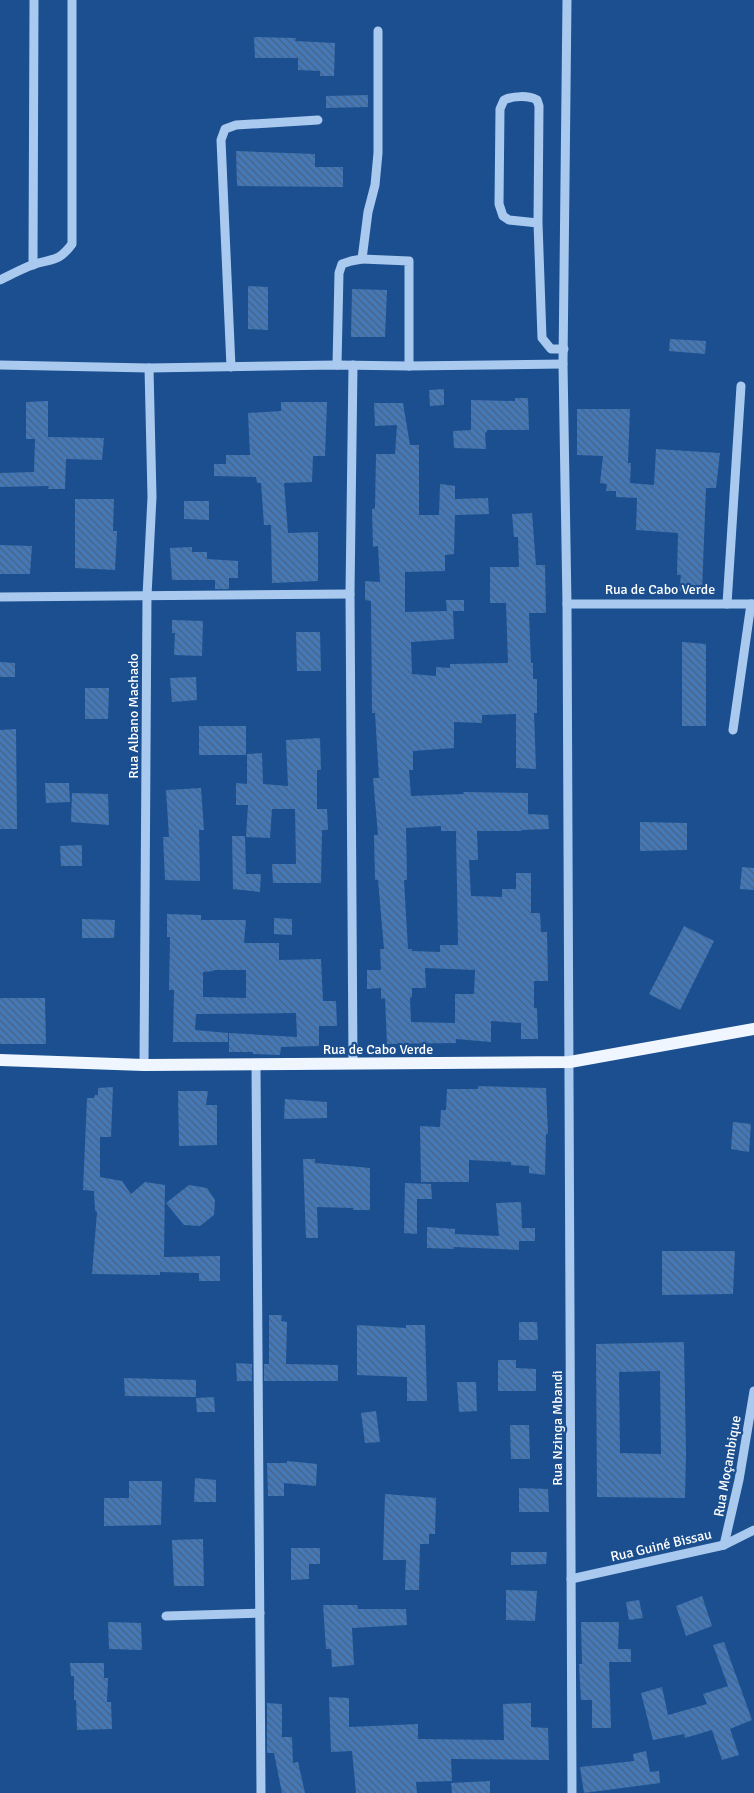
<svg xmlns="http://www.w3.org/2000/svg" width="754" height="1793" font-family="Signika,sans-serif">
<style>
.building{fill:url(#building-back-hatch);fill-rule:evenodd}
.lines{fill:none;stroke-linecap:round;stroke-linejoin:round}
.minor{stroke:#a9c9ee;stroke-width:9}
.major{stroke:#f0f6ff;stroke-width:12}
.labels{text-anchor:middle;stroke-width:4.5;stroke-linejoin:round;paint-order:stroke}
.street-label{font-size:14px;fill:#fff;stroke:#1b4f8f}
</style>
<defs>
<pattern id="building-back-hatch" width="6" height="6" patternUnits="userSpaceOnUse" patternTransform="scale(1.25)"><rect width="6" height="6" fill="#4478b7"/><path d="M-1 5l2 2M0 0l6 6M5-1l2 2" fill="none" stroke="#486282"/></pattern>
</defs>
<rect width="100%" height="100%" fill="#1b4f8f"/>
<g class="building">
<path d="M254 37 296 38 295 41 335 43 334 76H320V71L298 70V58H255Z"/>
<path d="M368 95V107L326 108V96Z"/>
<path d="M236 151 315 154V167H343V187L237 186Z"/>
<path d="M248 286 268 287V330L248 329Z"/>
<path d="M352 289 387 290 385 337H351Z"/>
<path d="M670 339 706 341 705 354 669 351Z"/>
<path d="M444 389V405L430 406 429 390Z"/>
<path d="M515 398H528L529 430H487V432L485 433 486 449 454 448 453 431 471 430V400L515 401Z"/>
<path d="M48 401V437L104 438 102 460 66 459 65 489H48L49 486 0 487V473L34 472 35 439H26V402Z"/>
<path d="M281 402H327L325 456H313L312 482 284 483 288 533 318 532V581L272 583 271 525H264L261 483H257L256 477 214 476V464H226V455H250L248 413 281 411Z"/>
<path d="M374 403H403L410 445H419V515H439L440 484 455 486V499L488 498 489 514 455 515 454 554 445 555V571L405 572V612L447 611 446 600H464V611H453L454 639 411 642 412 674 436 676V667L450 668V664L508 663 506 603H490V567H519L518 537H514L512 514 532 513 536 565H545L546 613H529L531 663H533V679H537V713H534L536 769 516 768V714L482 715V723L454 722V748L413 751V770H409L411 796 464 794 463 792 528 793V814L548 815 549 829 522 830 521 831H477L478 860H469L471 896 502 897V889H516V873H531V913H540L541 932H547L548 981H534V1008H537L538 1039H521V1023L491 1021V1042L456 1039V1043L387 1044 385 998 381 999V988L367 989V970H381L380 949H384L378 880H375L374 835H378L373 778H379L375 713H372L371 601 365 600V581L380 582 378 546 373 547 372 509 375 508 376 454H395L397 425 375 426ZM441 826V831H456L458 945H440V952L412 951V949H408L404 880H407L406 828ZM425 968 475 970 474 994H455V1023L411 1022 410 998 412 997V988H426Z"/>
<path d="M577 409H630L628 463H631L630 483 654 485 656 449 720 453 716 488H706L702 592 679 591 681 575H677L678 533 636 530 637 498 616 497V491H606L607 484 600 483 603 456 577 455Z"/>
<path d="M75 499H114L113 531H117L115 570 75 568Z"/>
<path d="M184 501H209V520L184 519Z"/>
<path d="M0 545 32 546 30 574H0Z"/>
<path d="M192 547V552H207V559L238 561V578H229V589H215V580H172L170 548Z"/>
<path d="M172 620 203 621 202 656 174 655 175 633H172Z"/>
<path d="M296 632H320L321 671H297Z"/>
<path d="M682 642 706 644V726H682Z"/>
<path d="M0 662 15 663V677H0Z"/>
<path d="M196 677 197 700 172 702 170 678Z"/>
<path d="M85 688H109L108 719H85Z"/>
<rect x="199" y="726" width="47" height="29"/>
<path d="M16 729 17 829H0V730Z"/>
<path d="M320 738 321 770H317V809H327L328 830H322L321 883H273L272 864H296L295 809H272L270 838 246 837 248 805H236V783L247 784V754L262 753 263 784 288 786 286 740Z"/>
<path d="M45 783H69L70 802 46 803Z"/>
<path d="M201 788 204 830H199L200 881 165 880 163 837H169L166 790Z"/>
<path d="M72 793 108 794 109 825 71 822Z"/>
<path d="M640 822 687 823V850L640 851Z"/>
<path d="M232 836H245L246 874H261L260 892 233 889Z"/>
<path d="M82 845V866H61L60 846Z"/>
<path d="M742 867 754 868V890L740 889Z"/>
<path d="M167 914 201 915V920H246L244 943H279V960L321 959 323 1001H336L337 1026H319V1046L281 1047 280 1055 253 1054V1052H229V1033L297 1037 296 1013 196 1014 195 1030 228 1033V1042H173L174 990H169L170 937H167ZM214 970H246V998L203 997V972L214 971Z"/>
<path d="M274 918 292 919V935L274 934Z"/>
<path d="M82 919 115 920 114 938H82Z"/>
<path d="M684 926 714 941 680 1010 649 994Z"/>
<path d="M0 998H45L46 1044H0Z"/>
<path d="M478 1086 546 1088 548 1134H546L545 1175 529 1173V1166L511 1165V1162L469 1160V1182H421L420 1126 440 1127 441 1110H446L447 1089H478Z"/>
<path d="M113 1087 111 1137H100V1177L122 1181 131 1194 145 1182 165 1185 164 1257 220 1256V1281H199V1273L160 1272V1275L92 1274 97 1212 95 1210 94 1191 83 1190 87 1098H94L95 1095H98V1088Z"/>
<path d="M178 1091H208L206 1105H217V1145L179 1146Z"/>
<path d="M285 1099 327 1102V1118L284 1119Z"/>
<path d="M733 1122 751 1124 749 1152 731 1149Z"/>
<path d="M303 1159H315V1163L370 1168V1210H353V1208L317 1207 318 1238H306Z"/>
<path d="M405 1183 431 1184 432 1199H417V1234L404 1233Z"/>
<path d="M189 1185 207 1188 215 1200 214 1215 200 1226 184 1225 166 1203Z"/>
<path d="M521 1202 522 1228H535V1241H519V1250L454 1247V1249L427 1248V1227L455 1229V1234L499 1236 496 1203Z"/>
<path d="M662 1251H735L733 1294 662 1295Z"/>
<path d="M269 1315H282L281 1321 287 1322 286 1364 338 1365V1381H264V1364H269Z"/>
<path d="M519 1322H537L538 1340H519Z"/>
<path d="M357 1325 406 1328V1325H425L427 1401H407V1377L357 1375Z"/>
<path d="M684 1342 686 1454 685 1498 597 1497 596 1344ZM660 1371 661 1454 620 1453 619 1372Z"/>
<path d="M498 1360H516V1368L536 1369V1391H498Z"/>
<path d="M236 1363 252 1364V1381H237Z"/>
<path d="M124 1378 196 1380V1397L125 1396Z"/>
<path d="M457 1382H476L477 1411 459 1412Z"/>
<path d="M214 1397 215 1412H197L196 1398Z"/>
<path d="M376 1411 380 1442 365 1443 361 1413Z"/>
<path d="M510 1425H529L530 1459H511Z"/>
<path d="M287 1461 317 1464 316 1486 284 1483V1496H268L267 1463H287Z"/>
<path d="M195 1478 216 1480V1502H194Z"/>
<path d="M129 1481H162L161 1525 104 1526V1498H129Z"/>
<path d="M519 1488 548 1489 549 1512H519Z"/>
<path d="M385 1494 436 1498 435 1534H429V1544H420L419 1590H405L406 1560H383Z"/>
<path d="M203 1539 204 1586H174L172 1540Z"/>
<path d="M291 1548H320V1564H309V1579L291 1580Z"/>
<path d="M511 1552H547L546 1564 511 1565Z"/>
<path d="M506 1590 537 1591 535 1621 506 1620Z"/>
<path d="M702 1596 712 1626 686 1636 676 1606Z"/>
<path d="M639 1600 643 1618 629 1620 626 1602Z"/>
<path d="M323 1605H357L358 1609H406L407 1625 352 1628 354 1665 332 1667 331 1649H326Z"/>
<path d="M108 1622 141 1623 142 1650 109 1649Z"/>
<path d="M581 1622H619L618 1649H631V1662H609L611 1728H592V1700H581L579 1664H582Z"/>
<path d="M724 1642 752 1720 730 1729 739 1755 722 1760 712 1730 685 1738 684 1734 653 1740 641 1693 662 1687 668 1715 707 1704 703 1694 728 1686 713 1645Z"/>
<path d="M70 1663H104V1678H108L107 1702H111L112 1729 77 1730 76 1700H74V1676H71Z"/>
<path d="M329 1697 349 1698V1727L418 1724V1739L504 1740 503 1704 531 1703V1727L548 1728 549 1760 451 1759 452 1781 416 1782 417 1793H356L352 1751 331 1752Z"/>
<path d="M267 1703 282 1704V1737H292L293 1763 298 1762 305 1793H282L274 1753H267Z"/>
<path d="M646 1751 650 1772 659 1771 660 1783 584 1793 580 1767 634 1761 633 1754Z"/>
<path d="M490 1781V1793H452L451 1783Z"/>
</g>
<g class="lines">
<g class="minor">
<path d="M567 0 563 364 567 604 572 1793"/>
<path d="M378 31V153L375 185 368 212 362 259 409 261V366"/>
<path d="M538 223 509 220 503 216 499 204 500 109 504 100C513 96 528 95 537 100L539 106 538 223 542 338 551 349H564"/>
<path d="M33 265 34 0"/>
<path d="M0 280C11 275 21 269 32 265 52 258 58 263 72 244V0"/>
<path d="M0 365 149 368 337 365 409 366 563 364"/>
<path d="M337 365 339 273 342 264 351 261 362 259"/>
<path d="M231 367 221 140 225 129 236 125 318 120"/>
<path d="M0 597 350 594"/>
<path d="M567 604H754"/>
<path d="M727 604 741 386"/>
<path d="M733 730 751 604"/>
<path d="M256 1064 261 1793"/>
<path d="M353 1064 350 594 353 365"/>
<path d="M144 1065 147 596 152 497 149 368"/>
<path d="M724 1545 739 1480 754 1391"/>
<path d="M571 1579 724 1545 754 1530"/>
<path d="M166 1616 260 1613"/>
</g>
<path class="major" d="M0 1060 144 1065 570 1062 754 1029"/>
</g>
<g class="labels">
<g class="street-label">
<text x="660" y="594">Rua de Cabo Verde</text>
<text transform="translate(133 716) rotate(-90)" y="5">Rua Albano Machado</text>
<text x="378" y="1054">Rua de Cabo Verde</text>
<text transform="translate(557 1428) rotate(-90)" y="5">Rua Nzinga Mbandi</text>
<text transform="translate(727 1466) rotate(-80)" y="5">Rua Moçambique</text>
<text transform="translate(661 1545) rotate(-13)" y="5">Rua Guiné Bissau</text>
</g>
</g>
</svg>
